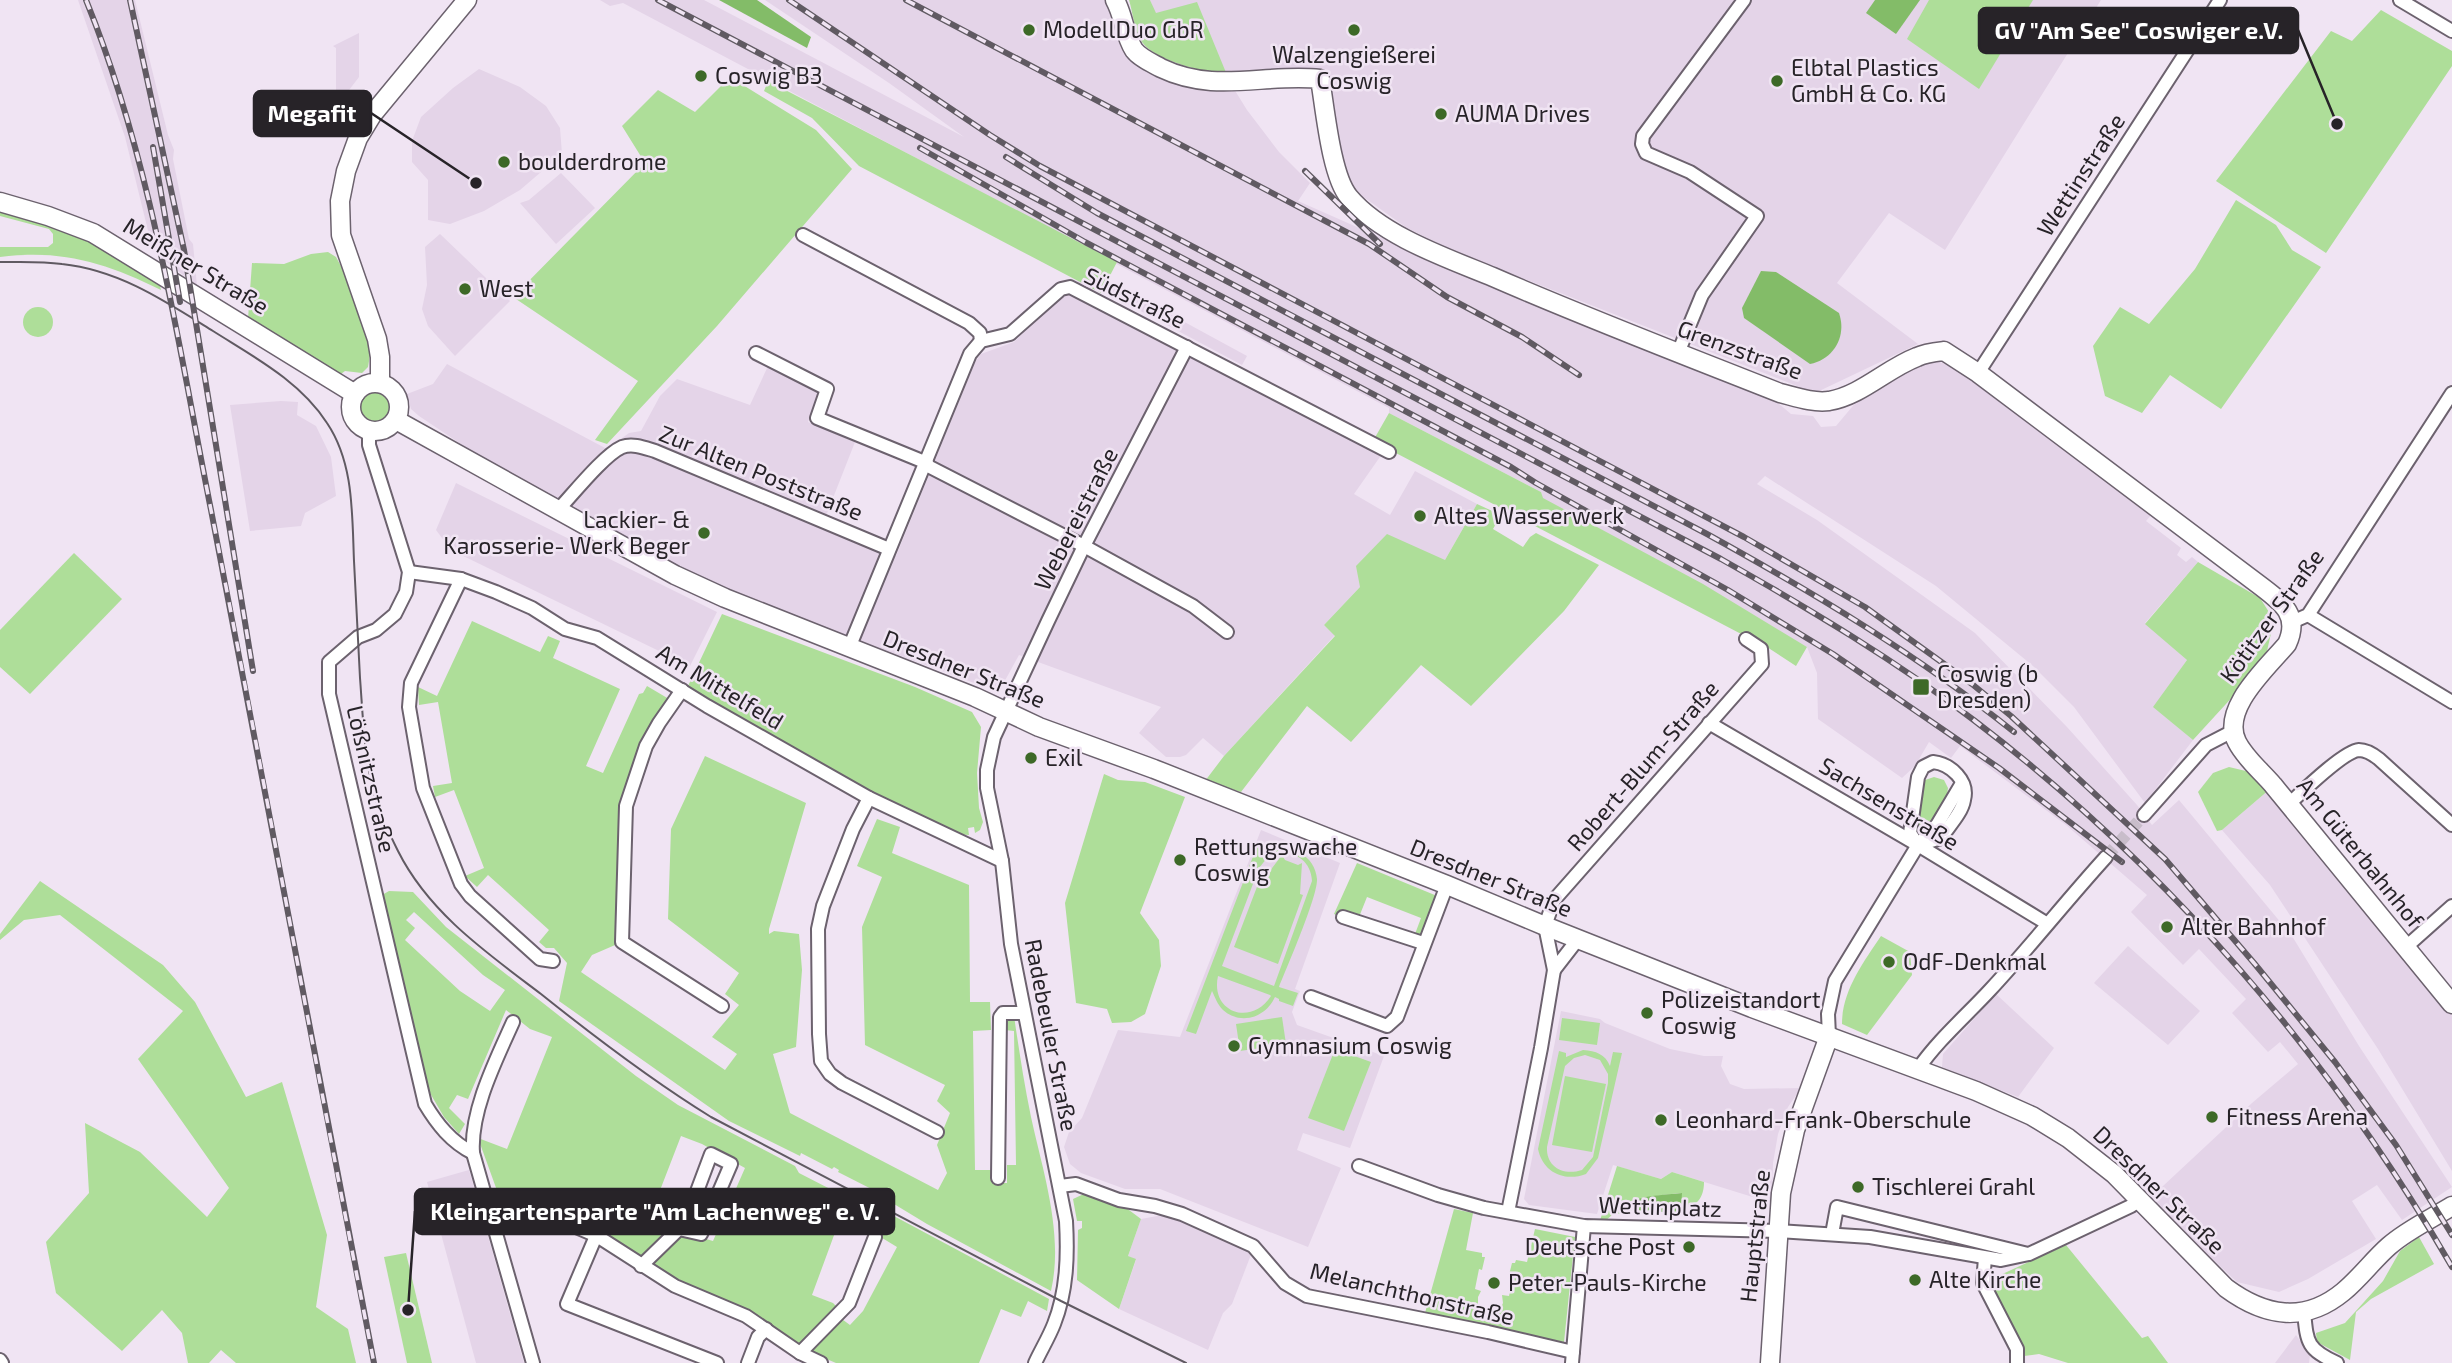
<svg xmlns="http://www.w3.org/2000/svg" width="2452" height="1363" font-family="'Exo 2',sans-serif">
<style>
.built{fill:#e4d4e8}
.green{fill:#aede99;fill-rule:evenodd}
.water{fill:#83bc68}
.lines{fill:none;stroke-linecap:round;stroke-linejoin:round}
.street-tunnel{stroke:#c8bdca;stroke-width:12;stroke-dasharray:12 6;stroke-linecap:butt}
.street-casing{stroke:#6c626e;stroke-width:16}
.secondary-casing{stroke:#6c626e;stroke-width:21}
.street{stroke:#fff;stroke-width:12}
.secondary{stroke:#fff;stroke-width:18}
.tram{stroke:#605a62;stroke-width:2}
.rail-casing{stroke:#605a62;stroke-width:6}
.rail{stroke:#f0e4f3;stroke-width:3.5;stroke-dasharray:10;stroke-linecap:butt}
.poi-dot{fill:#3d6927;stroke:#f0e4f3;stroke-width:2.5}
.labels{text-anchor:middle;stroke-width:5;stroke-linejoin:round;paint-order:stroke}
.poi-label{font-size:23px;fill:#272328;stroke:#f0e4f3;text-anchor:start}
.street-label{font-size:23px;fill:#272328;stroke:#f0e4f3}
.leader{fill:none;stroke:#272328;stroke-width:2.5}
.callout-dot{fill:#272328;stroke:#f0e4f3;stroke-width:2.5}
.callout{fill:#272328;stroke:#272328;stroke-width:2.5}
.callout-label{font-size:24px;text-anchor:middle;font-weight:bold;fill:#fff}
</style>
<rect width="100%" height="100%" fill="#f0e4f3"/>
<g class="built">
<path d="M78 0H135L168 135 174 150 173 159 189 239 193 244 197 286 153 251 125 137Z"/>
<path d="M600 0H704L964 137 889 83 765 0H1109L1155 73 1192 88 1213 91 1234 89 1247 110 1279 152 1310 183 1298 201 1495 288 1772 398 1791 414 1813 416 1821 427 1836 426 1857 401 1911 369 1929 362H1940L1960 370 2152 514 2146 521 2181 548 2177 555 2186 562 2192 557 2198 562 2145 623 2187 660 2154 707 2193 740 2145 803 2074 707 2033 666 1936 586 1765 476 1757 484 1817 520 1975 633 2067 727 2137 805 2152 825 2179 800 2292 936 2359 1046 2452 1187 2402 1220 2377 1185 2352 1201 2376 1239 2308 1279 2279 1292 2237 1282 2148 1200 2252 1103 2298 1064 2280 1042 2268 1052 2232 1013 2246 999 2199 949 2183 965 2131 912 2147 895 2066 825 1960 746 1951 758 1929 742 1915 766 1902 778 1818 719 1817 673 1807 647 1542 498 1541 492 1389 413V408L623 3 610 6Z"/>
<path d="M1150 0H2101L1945 250 1889 213 1837 283 1918 344 1815 393 1456 252 1407 228 1358 193 1343 171 1313 72 1288 68 1227 75 1155 13Z"/>
<path d="M359 33V77L346 94H336V48L333 46Z"/>
<path d="M479 69 520 87 546 106 560 128 562 154 520 190 484 211 450 224 428 220V180L412 162V141L421 117 453 88Z"/>
<path d="M561 173 595 208 556 244 520 203 529 200Z"/>
<path d="M440 234 510 301 455 356 428 326 422 309 427 285 425 247Z"/>
<path d="M1078 281 1382 454 1354 494 1390 515 1415 471 1477 504 1445 560 1360 587 1324 625 1335 635 1224 756 1203 738 1186 755 1180 757H1166L1139 733 1161 707 1019 655 1002 686 985 687 728 592 683 572 473 460 476 454 419 416 411 409 407 394 433 384 447 364 607 449 629 433 641 431 660 396 677 379 750 405 768 366 818 393 808 422 855 442 822 526 896 556 975 362 981 354 1014 342Z"/>
<path d="M1111 282 1247 356 1242 365 1105 292Z"/>
<path d="M281 401 298 402 297 415 316 426 331 457 336 496 305 513 301 526 250 531 230 405Z"/>
<path d="M456 483 717 612 690 666 451 550 436 530Z"/>
<path d="M2270 789 2452 1016V1171L2378 1049 2270 885 2222 830Z"/>
<path d="M1261 830 1340 863 1295 989 1300 991 1292 1012 1297 1025 1384 1056 1350 1148 1303 1133 1297 1150 1341 1168 1308 1247 1160 1189H1125L1081 1173 1070 1164 1064 1147 1069 1132 1082 1118 1118 1030 1180 1037Z"/>
<path d="M2128 946 2200 1011 2168 1045 2094 983Z"/>
<path d="M1996 994 2054 1048 2018 1097 1942 1067 1943 1054Z"/>
<path d="M1561 1011 1600 1019 1605 1023 1670 1049 1704 1056H1723L1721 1066 1730 1084 1744 1089 1801 1088 1788 1107 1778 1134 1773 1163 1772 1203 1672 1172 1661 1179 1613 1165 1597 1214 1529 1205 1524 1199Z"/>
<path d="M469 1170 484 1222 524 1363H476L427 1182Z"/>
<path d="M1163 1215 1222 1236 1252 1252 1232 1304 1223 1313 1208 1350 1119 1309 1136 1260 1128 1256 1141 1219Z"/>
<path d="M2296 1335 2310 1355 2309 1363H2275Z"/>
</g>
<g class="green">
<path d="M1129 0H1150L1156 13 1197 2 1227 75C1204 72 1155 61 1142 42 1134 30 1133 13 1129 0Z"/>
<path d="M1929 0H2033L1979 89 1907 39Z"/>
<path d="M2381 10 2452 51V66L2326 253 2216 181 2331 31 2352 41Z"/>
<path d="M730 77 816 130 852 169 717 326 607 444 595 440 638 381 513 297 645 163 622 126 658 90 695 112Z"/>
<path d="M768 81 1117 262 1101 293 859 166 812 118 764 91Z"/>
<path d="M2236 200 2276 225 2292 250 2321 267 2221 409 2170 375 2142 413 2105 396 2093 346 2120 307 2149 324 2195 269Z"/>
<path d="M0 212 48 225 86 239 159 280 161 290C106 263 62 249 0 257V247H48L53 243V234L49 229 0 216Z"/>
<path d="M328 252 336 257 342 268 371 349 368 367 362 373 345 371 341 374 248 319 252 263 284 264 311 254Z"/>
<circle cx="38" cy="322" r="15"/>
<circle cx="376" cy="406" r="17"/>
<path d="M1389 413 1541 492 1543 498 1703 584 1807 647 1796 666 1747 634 1745 636 1373 441Z"/>
<path d="M1477 504 1501 515 1493 529 1523 547 1530 537 1536 533 1599 565 1564 611 1471 706 1421 665 1351 742 1307 706 1241 792 1205 781 1224 756 1335 636 1324 625 1360 587 1356 566 1387 534 1445 560Z"/>
<path d="M74 553 122 599 30 694 0 667V630Z"/>
<path d="M2198 562 2260 598 2274 620 2267 651 2236 693 2193 740 2153 707 2187 660 2145 624Z"/>
<path d="M722 614 915 687 972 712 981 727 977 773 979 808 983 822 980 830 975 833 974 827 968 828 969 835C950 835 927 819 910 811 834 773 760 731 688 686Z"/>
<path d="M472 621 540 652 548 636 560 641 553 658 620 689 586 766 603 773 639 694 643 693 647 686 674 702 631 791 622 942 592 955 581 972 725 1070 737 1054 712 1037 739 1005 725 994 739 973 668 919 671 829 705 756 806 803 769 929V934L774 931 799 934 802 970 796 1047 773 1054 790 1113 938 1190 947 1173 937 1145 950 1113 937 1101 945 1085 865 1045 862 927 882 877 857 866 877 819 900 827 892 853 969 885 970 1002H990L991 1030 973 1031 975 1170H992V1183H1007V1165H1016L1014 1031 1005 1030 1006 1016H1014C1019 1050 1024 1083 1031 1117 1043 1172 1064 1234 1051 1291L927 1224 894 1204 895 1201 838 1172 839 1170 834 1167 832 1169 801 1153 800 1156 729 1121 559 1001 567 963 554 948H546L539 942 549 930 488 875 477 887 465 876 484 868 454 790 435 797 433 786 452 783 438 702 419 705 418 687 437 696Z"/>
<path d="M2229 767 2250 772 2270 789 2222 830 2217 831 2198 792 2213 773Z"/>
<path d="M1104 774 1118 780 1145 782 1185 797 1140 913 1159 940 1161 966 1145 1014 1131 1022 1112 1023 1107 1009 1076 1003 1065 903Z"/>
<path d="M1934 777 1944 780 1948 788 1947 795 1923 833 1915 829 1921 790 1925 780Z"/>
<path d="M1257 846 1266 850 1264 855C1276 849 1287 846 1300 853 1310 858 1316 868 1317 879 1318 896 1287 967 1279 987L1298 993 1293 1006 1279 1001V999L1275 997C1266 1017 1241 1026 1223 1010 1217 1004 1215 997 1212 991L1196 1034 1186 1031ZM1279 852C1297 852 1311 862 1312 881L1274 986 1222 966 1259 868 1267 858ZM1218 976 1270 995 1271 996C1251 1027 1210 1012 1218 976Z"/>
<path d="M1282 855 1285 860 1298 865 1302 863 1300 894 1303 895 1278 964 1234 947 1260 879 1263 880Z"/>
<path d="M1357 863 1442 898 1423 943 1415 934 1421 918 1367 897 1357 922 1334 914Z"/>
<path d="M40 881 163 965 195 1002 246 1097 282 1082 327 1235 316 1307 348 1329 356 1363H236L221 1350 209 1363H188L182 1333 162 1310 122 1351 56 1293 46 1242 89 1193 85 1123 140 1152 207 1217 229 1188 138 1059 183 1011 60 915 24 920 0 940V934Z"/>
<path d="M389 891 413 892 446 927 636 1076 678 1105 795 1166 799 1173 871 1210 892 1215 1049 1299 1047 1311 1028 1301 1021 1317 1001 1309 979 1363H836L803 1349 675 1285 575 1226 508 1221 478 1138 507 1149 552 1037 530 1029 506 1010 468 1099 457 1095 449 1108 465 1124 459 1134 444 1117 430 1093 382 895ZM414 912 483 975 505 990 490 1011 460 991 405 940 415 928 406 920ZM681 1136 702 1144 745 1168 713 1241C697 1236 684 1233 667 1236L673 1220 652 1211ZM840 1219 864 1227 897 1247 863 1311 850 1325 835 1314 839 1309 833 1303 812 1295Z"/>
<path d="M1881 936 1910 952 1912 975 1867 1035 1842 1024C1842 991 1863 963 1881 936Z"/>
<path d="M1282 1017 1286 1044 1240 1051 1236 1024Z"/>
<path d="M1562 1018 1600 1023 1597 1045 1559 1040Z"/>
<path d="M1335 1049 1371 1062 1344 1131 1308 1118Z"/>
<path d="M1583 1050C1596 1051 1605 1054 1610 1066L1613 1052 1622 1053 1598 1158 1586 1174C1565 1182 1543 1173 1538 1149L1559 1051 1566 1053V1057ZM1585 1055 1600 1060 1608 1074V1083L1593 1157 1582 1170C1563 1176 1546 1167 1547 1147L1565 1066 1574 1058Z"/>
<path d="M1565 1076 1606 1084 1592 1152 1552 1145Z"/>
<path d="M1617 1166 1661 1179 1672 1172 1704 1182C1704 1197 1697 1208 1681 1207V1193C1662 1195 1644 1196 1628 1206L1633 1211 1612 1215 1598 1227Z"/>
<path d="M1086 1193 1125 1207 1141 1219 1128 1256 1136 1259 1119 1309 1077 1280 1078 1230 1082 1228V1221H1077L1073 1199Z"/>
<path d="M1454 1209 1473 1213 1466 1250 1482 1253V1257H1485L1482 1270 1479 1269 1475 1289 1481 1291 1478 1297V1305L1500 1310 1503 1303 1502 1295 1509 1296 1513 1276 1509 1275 1512 1263H1515L1516 1260 1527 1262 1535 1229 1575 1237 1564 1342 1425 1313Z"/>
<path d="M2419 1237 2434 1264 2371 1299 2356 1312 2350 1360 2317 1342 2316 1333 2345 1323 2383 1281 2400 1251Z"/>
<path d="M2066 1245 2142 1338 2148 1336 2168 1363H2068L2039 1354 2024 1356 1986 1283 1987 1276H1998Z"/>
<path d="M406 1253 432 1363H407L384 1257Z"/>
</g>
<g class="water">
<path d="M719 0H757L811 37 807 48Z"/>
<path d="M1875 0H1920L1896 34 1866 13Z"/>
<path d="M1761 271 1776 272 1839 313C1847 336 1834 359 1810 364L1744 318 1742 308Z"/>
<path d="M1682 1193 1681 1207 1677 1212H1662L1652 1208 1647 1212 1633 1211 1628 1206V1203C1644 1195 1664 1195 1682 1193Z"/>
</g>
<g class="lines">
<path class="street-tunnel" d="M2106 857 2144 815"/>
<defs>
<g id="street">
<path d="M2400 0 2452 31"/>
<path d="M803 235 969 323 980 333 981 341"/>
<path d="M756 353 827 389 817 418 927 463"/>
<path d="M1678 353 1702 295 1757 216 1690 172 1646 153 1642 144 1643 136 1744 0"/>
<path d="M1978 373 2220 0"/>
<path d="M369 430V445L409 572 406 592 395 614 376 630 358 637 329 662V694L425 1104C437 1124 451 1142 473 1153"/>
<path d="M926 465 1084 546 1193 606 1227 632"/>
<path d="M558 510C573 494 604 455 622 447 633 443 645 448 655 451L889 549"/>
<path d="M409 572 461 579 496 592 532 608 565 629 597 638 707 706 869 798 1002 861"/>
<path d="M461 579 411 683 409 707 423 788 461 884 470 896 540 959 553 961"/>
<path d="M2308 615 2452 702"/>
<path d="M2292 622 2308 615 2452 393"/>
<path d="M849 648 970 354 981 341 1010 334 1061 289 1070 287 1389 452"/>
<path d="M682 690 659 723 646 746 626 806 622 942 722 1006"/>
<path d="M1709 723 1918 845 2046 923"/>
<path d="M1933 762C1951 764 1969 781 1964 800 1962 813 1948 827 1941 838L1918 845 1910 833 1918 777 1923 767Z"/>
<path d="M869 798 853 829 823 906 818 929 819 1034 821 1061 830 1074 842 1083 937 1132"/>
<path d="M2289 804C2302 792 2344 751 2359 750 2367 750 2374 755 2379 759L2452 825"/>
<path d="M2144 815 2206 745 2233 731"/>
<path d="M1343 917 1423 943"/>
<path d="M1578 939 1554 970 1545 926 1554 900 1762 664 1761 649 1746 639"/>
<path d="M2406 947 2452 906"/>
<path d="M1311 997 1387 1026 1397 1017 1447 885"/>
<path d="M513 1022C496 1060 470 1111 473 1153L533 1363"/>
<path d="M1829 1036 1828 1014 1835 981 1918 845 1937 825 1962 783"/>
<path d="M1918 1069C1938 1040 1966 1016 1990 990 2030 947 2066 901 2106 857"/>
<path d="M1359 1166 1438 1195 1484 1208 1584 1226 1778 1231 1870 1237 2001 1260 2029 1254 2131 1206 2140 1200"/>
<path d="M998 1178 1000 1017 1003 1013H1024"/>
<path d="M1060 1186 1076 1184 1119 1200 1155 1206 1182 1214 1253 1246 1285 1283 1307 1296 1488 1332 1573 1352"/>
<path d="M1508 1212 1541 1048 1554 970"/>
<path d="M494 1223 547 1221 576 1227 597 1236 675 1286 746 1316 800 1353 821 1363"/>
<path d="M1832 1234 1837 1207 2028 1254"/>
<path d="M596 1236 567 1304 717 1363"/>
<path d="M1985 1258 1983 1283 2017 1349V1363"/>
<path d="M641 1266 679 1229 690 1210 711 1154 731 1164 701 1234 679 1229"/>
<path d="M2304 1312C2307 1343 2307 1349 2337 1363"/>
<path d="M800 1353 849 1303 875 1237"/>
<path d="M0 1360 2 1363"/>
<path d="M748 1363 758 1337 766 1329"/>
<path d="M1035 1363C1041 1350 1049 1337 1054 1324 1067 1291 1068 1256 1066 1221L1011 944 1002 861 987 788V770L994 737 1048 621 1084 546 1187 347"/>
<path d="M1572 1363 1584 1226"/>
</g>
<g id="secondary">
<path d="M1115 0C1124 16 1124 34 1134 50 1140 58 1152 63 1161 68 1215 94 1264 73 1320 79 1325 108 1331 176 1349 197 1382 236 1447 258 1493 277 1587 318 1684 355 1780 393 1796 397 1812 403 1829 401 1862 395 1886 369 1917 357 1925 353 1935 352 1944 351L1978 373 2262 587C2283 603 2300 616 2287 644 2267 668 2220 709 2237 742 2245 758 2261 771 2273 785L2452 1004"/>
<path d="M0 202 48 216 93 233 355 394"/>
<path d="M380 383V357L377 339 341 235 340 201 346 171 358 138 372 115 467 0"/>
<circle cx="375" cy="407" r="24"/>
<path d="M396 420 675 575 725 598 975 697 1039 727 1154 769 1447 885 1545 926 1752 1008 1976 1091 2032 1116 2068 1138 2114 1174 2226 1288C2264 1316 2304 1324 2343 1292 2360 1278 2373 1260 2389 1246 2407 1230 2431 1219 2452 1206"/>
<path d="M1770 1363 1781 1193 1795 1130 1829 1036"/>
</g>
</defs>
<use href="#street" class="street-casing"/>
<use href="#secondary" class="secondary-casing"/>
<use href="#street" class="street"/>
<use href="#secondary" class="secondary"/>
<path class="tram" d="M0 262C21 262 41 261 62 264 119 270 165 301 213 331 254 357 300 381 327 423 354 463 352 514 354 561 356 600 358 639 360 678 363 717 364 756 374 794 380 814 389 833 398 851 429 913 487 953 541 994 596 1038 651 1080 711 1117L1061 1301 1186 1363"/>
<defs>
<g id="rail">
<path d="M86 0C152 162 177 339 211 510 267 794 318 1079 374 1363"/>
<path d="M130 0 184 250 253 671"/>
<path d="M658 0 1721 559C1808 608 1895 660 1975 721 2168 868 2331 1057 2452 1267"/>
<path d="M789 0 990 135 1040 166 1744 537 1865 607 1972 684 2011 716 2165 859 2254 963 2335 1062 2396 1145 2452 1235"/>
<path d="M906 0 1369 244 1447 297 1522 337 1579 375"/>
<path d="M153 147 180 302"/>
<path d="M920 148 1085 242 1511 467 1536 483 1728 590 1833 654 1999 768 2122 862"/>
<path d="M1006 157 1097 213 1707 534C1814 593 1918 655 2014 732"/>
<path d="M1305 171 1380 244"/>
</g>
</defs>
<use href="#rail" class="rail-casing"/>
<use href="#rail" class="rail"/>
</g>
<g class="poi-dot">
<circle cx="1029" cy="30" r="7"/>
<circle cx="1354" cy="30" r="7"/>
<circle cx="701" cy="76" r="7"/>
<circle cx="1777" cy="81" r="7"/>
<circle cx="1441" cy="114" r="7"/>
<circle cx="504" cy="162" r="7"/>
<circle cx="465" cy="289" r="7"/>
<circle cx="1420" cy="516" r="7"/>
<circle cx="704" cy="533" r="7"/>
<rect x="1912" y="678" width="18" height="18" rx="3.5"/>
<circle cx="1031" cy="758" r="7"/>
<circle cx="1180" cy="860" r="7"/>
<circle cx="2167" cy="927" r="7"/>
<circle cx="1889" cy="962" r="7"/>
<circle cx="1647" cy="1013" r="7"/>
<circle cx="1234" cy="1046" r="7"/>
<circle cx="2212" cy="1117" r="7"/>
<circle cx="1661" cy="1120" r="7"/>
<circle cx="1858" cy="1187" r="7"/>
<circle cx="1689" cy="1247" r="7"/>
<circle cx="1915" cy="1280" r="7"/>
<circle cx="1494" cy="1283" r="7"/>
</g>
<g class="labels">
<g class="poi-label">
<text x="1043" y="38">ModellDuo GbR</text>
<text x="1354" y="63" text-anchor="middle">Walzengießerei<tspan x="1354" dy="26">Coswig</tspan></text>
<text x="1791" y="76">Elbtal Plastics<tspan x="1791" dy="26">GmbH &amp; Co. KG</tspan></text>
<text x="715" y="84">Coswig B3</text>
<text x="1455" y="122">AUMA Drives</text>
<text x="518" y="170">boulderdrome</text>
<text x="479" y="297">West</text>
<text x="1434" y="524">Altes Wasserwerk</text>
<text x="690" y="528" text-anchor="end">Lackier- &amp;<tspan x="690" dy="26">Karosserie- Werk Beger</tspan></text>
<text x="1937" y="682">Coswig (b<tspan x="1937" dy="26">Dresden)</tspan></text>
<text x="1045" y="766">Exil</text>
<text x="1194" y="855">Rettungswache<tspan x="1194" dy="26">Coswig</tspan></text>
<text x="2181" y="935">Alter Bahnhof</text>
<text x="1903" y="970">OdF-Denkmal</text>
<text x="1661" y="1008">Polizeistandort<tspan x="1661" dy="26">Coswig</tspan></text>
<text x="1248" y="1054">Gymnasium Coswig</text>
<text x="2226" y="1125">Fitness Arena</text>
<text x="1675" y="1128">Leonhard-Frank-Oberschule</text>
<text x="1872" y="1195">Tischlerei Grahl</text>
<text x="1675" y="1255" text-anchor="end">Deutsche Post</text>
<text x="1929" y="1288">Alte Kirche</text>
<text x="1508" y="1291">Peter-Pauls-Kirche</text>
</g>
<g class="street-label">
<text transform="translate(2081 175) rotate(-57)" y="8">Wettinstraße</text>
<text transform="translate(196 266) rotate(31)" y="8">Meißner Straße</text>
<text transform="translate(1135 298) rotate(26)" y="8">Südstraße</text>
<text transform="translate(1740 350) rotate(20)" y="8">Grenzstraße</text>
<text transform="translate(761 473) rotate(22)" y="8">Zur Alten Poststraße</text>
<text transform="translate(1076 519) rotate(-63)" y="8">Webereistraße</text>
<text transform="translate(2272 616) rotate(-54)" y="8">Kötitzer Straße</text>
<text transform="translate(964 669) rotate(22)" y="8">Dresdner Straße</text>
<text transform="translate(720 687) rotate(31)" y="8">Am Mittelfeld</text>
<text transform="translate(1643 766) rotate(-49)" y="8">Robert-Blum-Straße</text>
<text transform="translate(371 779) rotate(77)" y="8">Lößnitzstraße</text>
<text transform="translate(1889 804) rotate(31)" y="8">Sachsenstraße</text>
<text transform="translate(2360 853) rotate(51)" y="8">Am Güterbahnhof</text>
<text transform="translate(1491 878) rotate(22)" y="8">Dresdner Straße</text>
<text transform="translate(1051 1035) rotate(79)" y="8">Radebeuler Straße</text>
<text transform="translate(2159 1190) rotate(44)" y="8">Dresdner Straße</text>
<text transform="translate(1660 1207) rotate(2)" y="8">Wettinplatz</text>
<text transform="translate(1755 1236) rotate(-84)" y="8">Hauptstraße</text>
<text transform="translate(1412 1294) rotate(13)" y="8">Melanchthonstraße</text>
</g>
</g>
<path class="leader" d="M2337 124L2298 30M476 183L371 113M408 1310L415 1211"/>
<g class="callout-dot">
<circle cx="2337" cy="124" r="7"/>
<circle cx="476" cy="183" r="7"/>
<circle cx="408" cy="1310" r="7"/>
</g>
<g class="callout">
<rect x="1979" y="8" width="319" height="45" rx="7"/>
<rect x="254" y="91" width="117" height="45" rx="7"/>
<rect x="415" y="1189" width="479" height="45" rx="7"/>
</g>
<g class="callout-label">
<text x="2139" y="39">GV "Am See" Coswiger e.V.</text>
<text x="312" y="122">Megafit</text>
<text x="655" y="1220">Kleingartensparte "Am Lachenweg" e. V.</text>
</g>
</svg>
